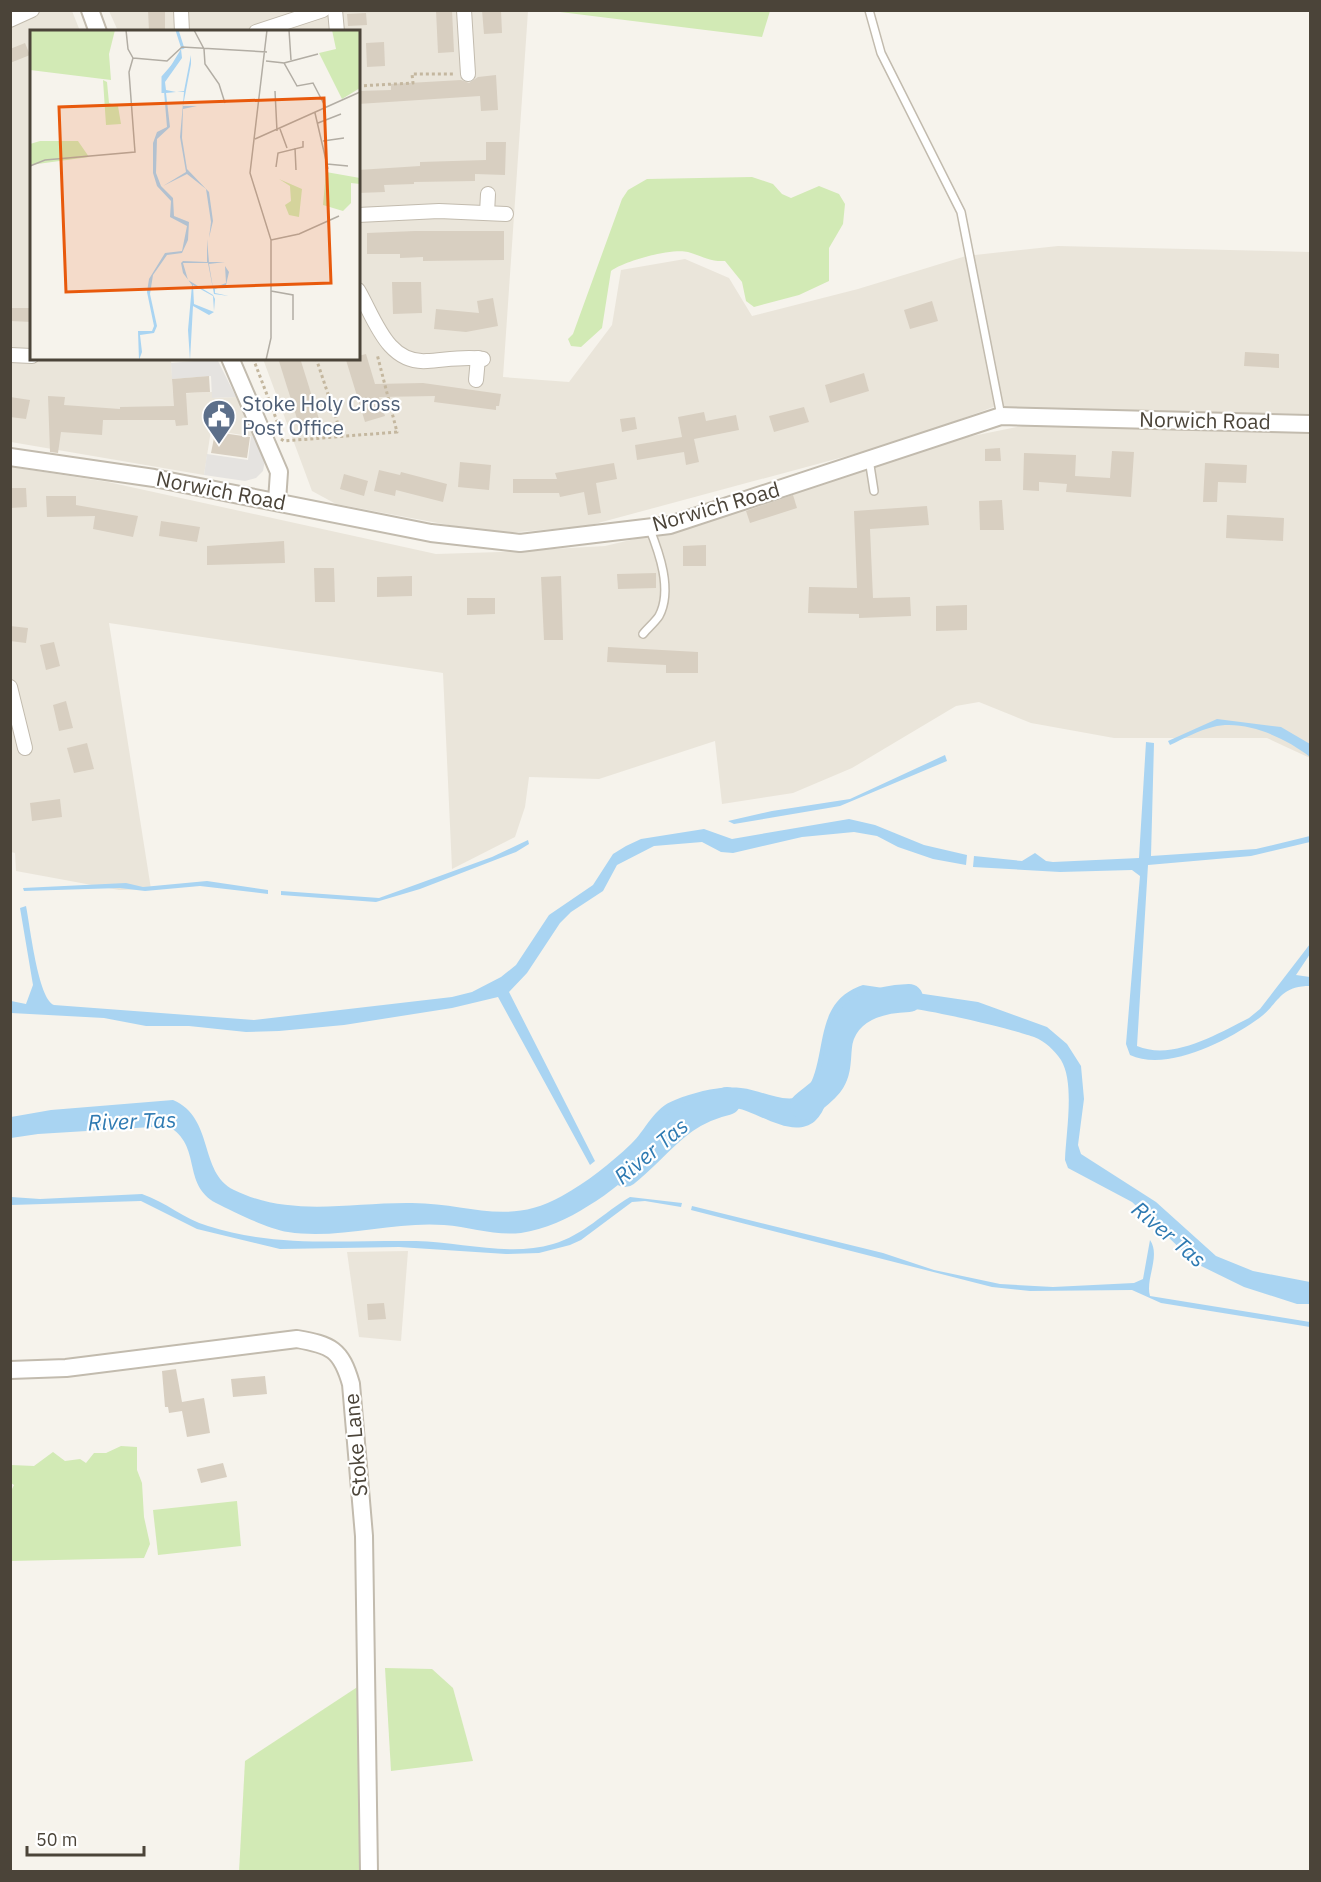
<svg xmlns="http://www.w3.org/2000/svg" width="1321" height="1882" font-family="'IBM Plex Sans',sans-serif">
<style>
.residential{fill:#eae5da}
.green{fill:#d2eab5}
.parking{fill:#e5e3e0}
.water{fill:#a9d4f2}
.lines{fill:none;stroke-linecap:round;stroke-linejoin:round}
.river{stroke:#a9d4f2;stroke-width:28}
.building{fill:#d8cfc1}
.service-casing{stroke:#c2bbae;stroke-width:10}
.minor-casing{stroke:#c2bbae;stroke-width:16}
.tertiary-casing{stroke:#c2bbae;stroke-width:20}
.path{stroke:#c4b79f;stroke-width:3;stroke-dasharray:3 3;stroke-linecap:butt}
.service{stroke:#fff;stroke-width:7}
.minor{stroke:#fff;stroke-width:14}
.tertiary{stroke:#fff;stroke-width:16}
.labels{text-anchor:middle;stroke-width:4.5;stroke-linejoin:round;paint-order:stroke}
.service-label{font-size:21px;fill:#4e5e75;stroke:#fff;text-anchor:start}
.street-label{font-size:21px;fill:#4b4439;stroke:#fff}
.water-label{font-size:22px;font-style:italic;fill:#2e7ab2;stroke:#fff}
.inset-river{fill:none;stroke:#a9d4f2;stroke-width:3}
.inset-road{fill:none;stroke:#b2ada4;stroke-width:1.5}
.view{fill:#e8590c;fill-opacity:0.15;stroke:#e8590c;stroke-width:3}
.inset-edge{fill:none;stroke:#4b4439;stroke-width:3}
</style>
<rect width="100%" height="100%" fill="#f6f3ec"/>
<g class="residential">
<path d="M10 11H72L80 31 32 32V358L171 359 173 394 212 392 213 398 236 397 255 437 211 430 204 475 11 442Z"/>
<path d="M109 11H528L503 377 569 382 612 325 621 270 685 259 729 278 752 316 858 289 966 256 1058 246 1310 252V414L1064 410 996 406 899 442 587 526 519 532H486L336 504 312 491 263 359 358 358V32L118 31Z"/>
<path d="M1027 425 1310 433V758L1267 738H1114L1031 723 979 702 956 706 852 768 793 793 722 804 715 741 599 779 529 777 525 807 515 837 452 869 443 673 109 623 151 889 119 890 16 871 15 853 11 852V467L108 482 436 554 500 552 605 546 712 521 953 440Z"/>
<path d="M408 1251 401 1341 359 1337 347 1252Z"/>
</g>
<g class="green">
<path d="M552 11H770L762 37Z"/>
<path d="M752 177 773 184 782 194 791 198 819 186 839 194 845 204 843 224 829 248V281L799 295 754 307 746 301 742 282 725 261C710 262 702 256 688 252 671 248 624 261 611 271L602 328 581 347 571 346 568 339 573 334 622 199 628 190 647 179Z"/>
<path d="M121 1446 137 1447V1470L142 1483 144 1517 150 1544 144 1558 11 1561 10 1493 14 1485 11 1483V1465L34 1466 53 1452 65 1461 80 1459 86 1463 94 1453H106Z"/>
<path d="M237 1501 241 1546 158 1555 153 1510Z"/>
<path d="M385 1668 432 1669 453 1688 473 1761 391 1771Z"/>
<path d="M365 1682 368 1871 239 1872 245 1761Z"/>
</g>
<g class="parking">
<path d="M217 359 236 397 212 398 211 376 172 379 171 363Z"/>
<path d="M251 436 255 437 265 460 263 471 256 478 245 481 204 475 207 454 248 460Z"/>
</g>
<g class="water">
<path d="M1217 719 1281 727 1310 744V757C1286 738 1245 719 1213 727 1199 730 1183 739 1170 745L1168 741Z"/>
<path d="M1146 742 1154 743 1151 856 1256 849 1310 836V842L1251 856 1148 865 1137 1046C1173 1061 1217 1034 1249 1018L1260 1009 1310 944V954L1296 975 1310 977V986C1277 986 1279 1006 1255 1021 1225 1042 1166 1072 1130 1055L1126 1044 1140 876 1132 870 1060 872 973 867 974 856 1022 861 1035 853 1046 861 1053 862 1139 858Z"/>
<path d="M945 755 947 761 840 806 734 824 728 821 772 811 850 799Z"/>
<path d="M849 819 875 825 924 845 967 855 966 865 933 859 898 847 877 836 854 832 802 837 733 853 721 852 702 842 654 846 617 865 603 891 571 912 560 923 527 973 509 992 595 1161 590 1165 498 997 452 1008 344 1025 279 1031 246 1032 189 1026H146L104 1018 11 1013V1001L26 1004 33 985 20 908 26 906C30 925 38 999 54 1005L254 1020 452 997 472 992 501 977 516 965 549 915 593 885 613 854 626 846 641 839 704 829 732 839Z"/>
<path d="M528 840 529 844 516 852 420 889 376 902 281 895V891L379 898 492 857Z"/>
<path d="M207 881 268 890V894L200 886 145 891 120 888 24 891 23 888 126 883 143 887Z"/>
<path d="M863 985 978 1002 1047 1027 1067 1044 1081 1066 1084 1099 1078 1145 1081 1154 1156 1202 1216 1256 1253 1271 1310 1282V1304H1297L1244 1287 1195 1263 1132 1202 1068 1168 1065 1160C1066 1132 1075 1083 1061 1060 1054 1050 1045 1041 1034 1037 1011 1028 876 996 858 1006 832 1020 840 1099 815 1121 791 1141 756 1109 730 1107 716 1105 697 1110 684 1117 667 1126 661 1143 648 1157 631 1175 610 1193 588 1206 568 1219 545 1229 521 1233 494 1236 471 1227 444 1225 394 1221 338 1240 288 1232 268 1229 234 1212 216 1203 181 1184 203 1146 168 1126L38 1134 11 1138V1117L51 1110 173 1100C215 1118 198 1172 234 1190 291 1218 351 1202 412 1203 469 1203 507 1227 562 1196 587 1182 610 1164 631 1144 646 1130 653 1108 675 1100 696 1092 718 1086 741 1088 762 1090 782 1104 803 1096 831 1061 809 1003 863 985Z"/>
<path d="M142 1194C166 1202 184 1219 208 1226 276 1248 346 1240 416 1241 461 1242 510 1257 553 1244 584 1235 603 1213 630 1197L682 1203 681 1207 645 1201 632 1202 581 1240 570 1245 539 1253 506 1254 399 1247 280 1249 197 1229 141 1201 11 1205V1197L40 1199Z"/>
<path d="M692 1206 883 1253 934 1270 1000 1284 1053 1287 1134 1283 1143 1279 1150 1240C1161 1256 1145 1279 1150 1296L1310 1322V1327L1161 1303 1132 1290 1030 1291 992 1287 691 1210Z"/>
</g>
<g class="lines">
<g class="river">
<path d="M804 1106C813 1098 825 1091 831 1081 839 1068 836 1054 839 1040 847 1008 880 999 909 998"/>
<path d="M625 1173C661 1144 678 1112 727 1101"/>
</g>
</g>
<g class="building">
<path d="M148 10H165V30L149 31Z"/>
<path d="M436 10H452L454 52 438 53Z"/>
<path d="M482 10H501L502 33 484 34Z"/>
<path d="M366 13 367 25 348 26 347 14Z"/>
<path d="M384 42 385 66 367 67 366 43Z"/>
<path d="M25 43 30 55 10 63V49Z"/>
<path d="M496 75 498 110 481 111 480 96 358 104V91L391 90V84L461 80 469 83 478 77Z"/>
<path d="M486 142H506L505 175 475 174V181L414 182V184L384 185 385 192 358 193V170L420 166V162L486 160Z"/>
<path d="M415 231H504V260L423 261V257L400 258V254H367V233Z"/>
<path d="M392 282H421L422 313 393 314Z"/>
<path d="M493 298 498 326 466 332 434 329 436 309 479 313 477 301Z"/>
<path d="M932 301 938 321 910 329 904 310Z"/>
<path d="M10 308H32V322L10 321Z"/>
<path d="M1245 352 1279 354V368L1244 366Z"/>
<path d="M366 354 375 384 423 383 501 394 499 406H496V410L434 402 435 396 379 397 385 416 365 422 346 360 358 358V356Z"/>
<path d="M278 358H300L319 419 299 425Z"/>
<path d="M864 373 869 391 830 403 825 385Z"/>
<path d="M209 376 210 392 186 393 188 425 176 426 175 420H103L102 435 61 432 58 453 50 452 48 396 65 397 64 405 120 409V407L174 406 172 379Z"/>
<path d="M10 397 30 400 26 419 10 417Z"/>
<path d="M804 407 809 422 774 432 769 416Z"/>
<path d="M704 412 706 421 736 415 739 430 694 439 699 462 686 465 684 452 637 460 635 445 682 437 678 417Z"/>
<path d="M635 417 637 429 622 432 620 419Z"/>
<path d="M222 433 250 437 247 458 211 453 214 438 221 439Z"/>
<path d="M1000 448 1001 461H985V449Z"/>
<path d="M1112 451 1134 452 1131 497 1066 492 1067 484 1039 482V491L1023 490 1024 453 1076 455 1075 476 1110 478Z"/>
<path d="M460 462 491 465 489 490 458 487Z"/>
<path d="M614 463 617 479 596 483 601 513 588 515 584 492 560 497 559 493H513V479H557L555 473Z"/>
<path d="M1205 463 1247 465 1246 483 1218 482 1217 502H1203Z"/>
<path d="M379 470 400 475 401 472 447 484 443 502 396 490 395 496 374 491Z"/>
<path d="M344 474 368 481 364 496 340 489Z"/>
<path d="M10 488H26L27 507 10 508Z"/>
<path d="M793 495 797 508 750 523 746 511Z"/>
<path d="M46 496H76V505L138 516 133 537 93 529 95 516 47 517Z"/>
<path d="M1002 500 1004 530H980L979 501Z"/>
<path d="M927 506 929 525 870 529 873 598 910 597 911 616 859 618V614L808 613 809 587 857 588 854 511Z"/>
<path d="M1227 515 1284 518 1283 541 1226 538Z"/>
<path d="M161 521 200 527 197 542 159 536Z"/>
<path d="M284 541 285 563 207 565V546Z"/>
<path d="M706 545V566H683V546Z"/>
<path d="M314 568H334L335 602H315Z"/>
<path d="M656 573V588L618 589 617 574Z"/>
<path d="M412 576V596L377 597V577Z"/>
<path d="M561 576 563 640H544L541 577Z"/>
<path d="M467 598H495V614L467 615Z"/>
<path d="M967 605V630L936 631V606Z"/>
<path d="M10 626 28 628 26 643 10 641Z"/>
<path d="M54 642 60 666 46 670 40 645Z"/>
<path d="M608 647 698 652V673H666V665L607 662Z"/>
<path d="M66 701 73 728 59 731 53 705Z"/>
<path d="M87 743 94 769 74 773 67 748Z"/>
<path d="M60 799 62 817 32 821 30 803Z"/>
<path d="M384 1303 386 1319 368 1320 367 1304Z"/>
<path d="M176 1369 182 1402 204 1398 210 1433 187 1437 182 1411 169 1413 168 1407H165L162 1371Z"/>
<path d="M265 1376 267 1394 233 1397 231 1379Z"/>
<path d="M223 1463 227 1477 201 1483 197 1469Z"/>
</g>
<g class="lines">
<defs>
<g id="service">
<path d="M869 10 881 53 961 212 1001 416"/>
<path d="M869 459 874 491"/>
<path d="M643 634C648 628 655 622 659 616 673 590 659 552 649 527"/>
</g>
<g id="minor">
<path d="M181 10 182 32"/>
<path d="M335 10 337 32"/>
<path d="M464 10 468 74"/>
<path d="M10 20 32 10"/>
<path d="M256 32 323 10"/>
<path d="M487 213 488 194"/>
<path d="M358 215 439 211 506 214"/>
<path d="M358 290C375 319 387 364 427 361 445 360 465 356 483 359"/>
<path d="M10 355 32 356"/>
<path d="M476 380 478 358"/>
<path d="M10 687 25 748"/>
</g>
<g id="tertiary">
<path d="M90 10 98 32"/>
<path d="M230 358 279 472 277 501"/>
<path d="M10 457 154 478 431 533 520 543 670 525 1001 416 1310 424"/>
<path d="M10 1370 66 1368 297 1339C331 1345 341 1349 351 1384L364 1536 369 1872"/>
</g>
</defs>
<use href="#service" class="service-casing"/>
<use href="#minor" class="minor-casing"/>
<use href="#tertiary" class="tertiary-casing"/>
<g class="path">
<path d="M358 86 413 83 412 74H455"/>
<path d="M253 358 280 429"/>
<path d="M316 358 342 436"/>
<path d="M281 439 284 441 397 432 377 354"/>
</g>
<use href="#service" class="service"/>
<use href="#minor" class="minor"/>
<use href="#tertiary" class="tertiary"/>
</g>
<defs>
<symbol id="civic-pin" viewBox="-11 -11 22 30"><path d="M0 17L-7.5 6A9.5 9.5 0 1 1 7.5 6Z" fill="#5c6f8a" stroke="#fff"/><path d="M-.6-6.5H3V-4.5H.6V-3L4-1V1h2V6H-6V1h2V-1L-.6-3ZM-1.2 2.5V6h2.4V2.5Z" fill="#fff"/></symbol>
</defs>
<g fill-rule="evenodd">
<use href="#civic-pin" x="200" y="397" width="38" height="52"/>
</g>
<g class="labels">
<g class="service-label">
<text x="242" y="411">Stoke Holy Cross<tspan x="242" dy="24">Post Office</tspan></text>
</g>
<g class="street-label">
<text transform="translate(1205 421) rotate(1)" y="7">Norwich Road</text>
<text transform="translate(221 491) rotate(11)" y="7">Norwich Road</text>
<text transform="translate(716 507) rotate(-16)" y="7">Norwich Road</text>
<text transform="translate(356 1445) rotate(-95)" y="7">Stoke Lane</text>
</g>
<g class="water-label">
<text transform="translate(132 1121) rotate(-2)" y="8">River Tas</text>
<text transform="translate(651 1151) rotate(-40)" y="8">River Tas</text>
<text transform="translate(1169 1234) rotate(40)" y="8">River Tas</text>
</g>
</g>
<g transform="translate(30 30)">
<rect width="330" height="330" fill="#f6f3ec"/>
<path d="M0 0H85L79 24 81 50 0 40ZM302 0H330V58L312 69 289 23 306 19ZM73 50 77 52 79 73 88 76 91 94 76 95ZM10 111H48L59 127 0 135V114ZM296 142 330 148V154L321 153V173L313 181 293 175ZM249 149 272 159 269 187 259 185 255 175 261 171 260 156Z" fill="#d2eab5"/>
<path d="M151 19 152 28 135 52 136 60 146 62 136 63 140 97 127 109 126 143 131 156 143 168 144 186 159 192 158 210 152 223 137 225 123 245 120 264 127 296 124 303 110 305 112 322 109 330 108 301H122L124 296 117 262 119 249 135 223 152 221 157 196 140 187 141 171 127 156 123 143V113L127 102 137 97 133 49ZM161 25V34L153 76H167L153 79 152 108 157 139 179 162 183 191 179 208 181 192 176 159 157 144 133 156 156 142 150 107 154 62 147 61H154ZM177 209 179 232H195L179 234 183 258 196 253 195 236 199 242 196 255 185 259V263L199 266 184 264 178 233H153L158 250 183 265 185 269 184 281 183 266 163 255 164 274 184 282 179 285 163 276 160 330 158 300 162 255 153 243 151 233 153 231 177 232Z" fill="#a9d4f2"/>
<path class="inset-river" d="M147 0 153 19M133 63V47L147 31"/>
<path class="inset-road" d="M96 0 98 19 103 28M164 0 174 19 175 34 189 54 195 73M259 0 261 30M103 28 137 31 152 17 237 22M236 31 254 33 267 56 283 53 296 78M254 33 288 24M245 61 247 101M285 83 298 139M288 93 311 84M250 99 257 118M225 109 330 62M293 111 314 108M265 118 266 140M297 134 318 136M0 136 15 130 105 122 99 42 103 28M246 137 248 123 273 117V111M241 210 269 204 309 186M241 261 263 265V290M236 330 241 308V210L220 143 237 0"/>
<path class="view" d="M294 68 301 253 36 262 29 77Z"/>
<rect width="330" height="330" class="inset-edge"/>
</g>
<rect width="1321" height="1882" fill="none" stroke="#4b4439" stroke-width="24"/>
<path d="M27 1846v9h117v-9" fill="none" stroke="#4b4439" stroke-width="3"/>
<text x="36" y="1846" font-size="18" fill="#4b4439" stroke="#ffffff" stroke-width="4.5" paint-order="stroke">50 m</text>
</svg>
